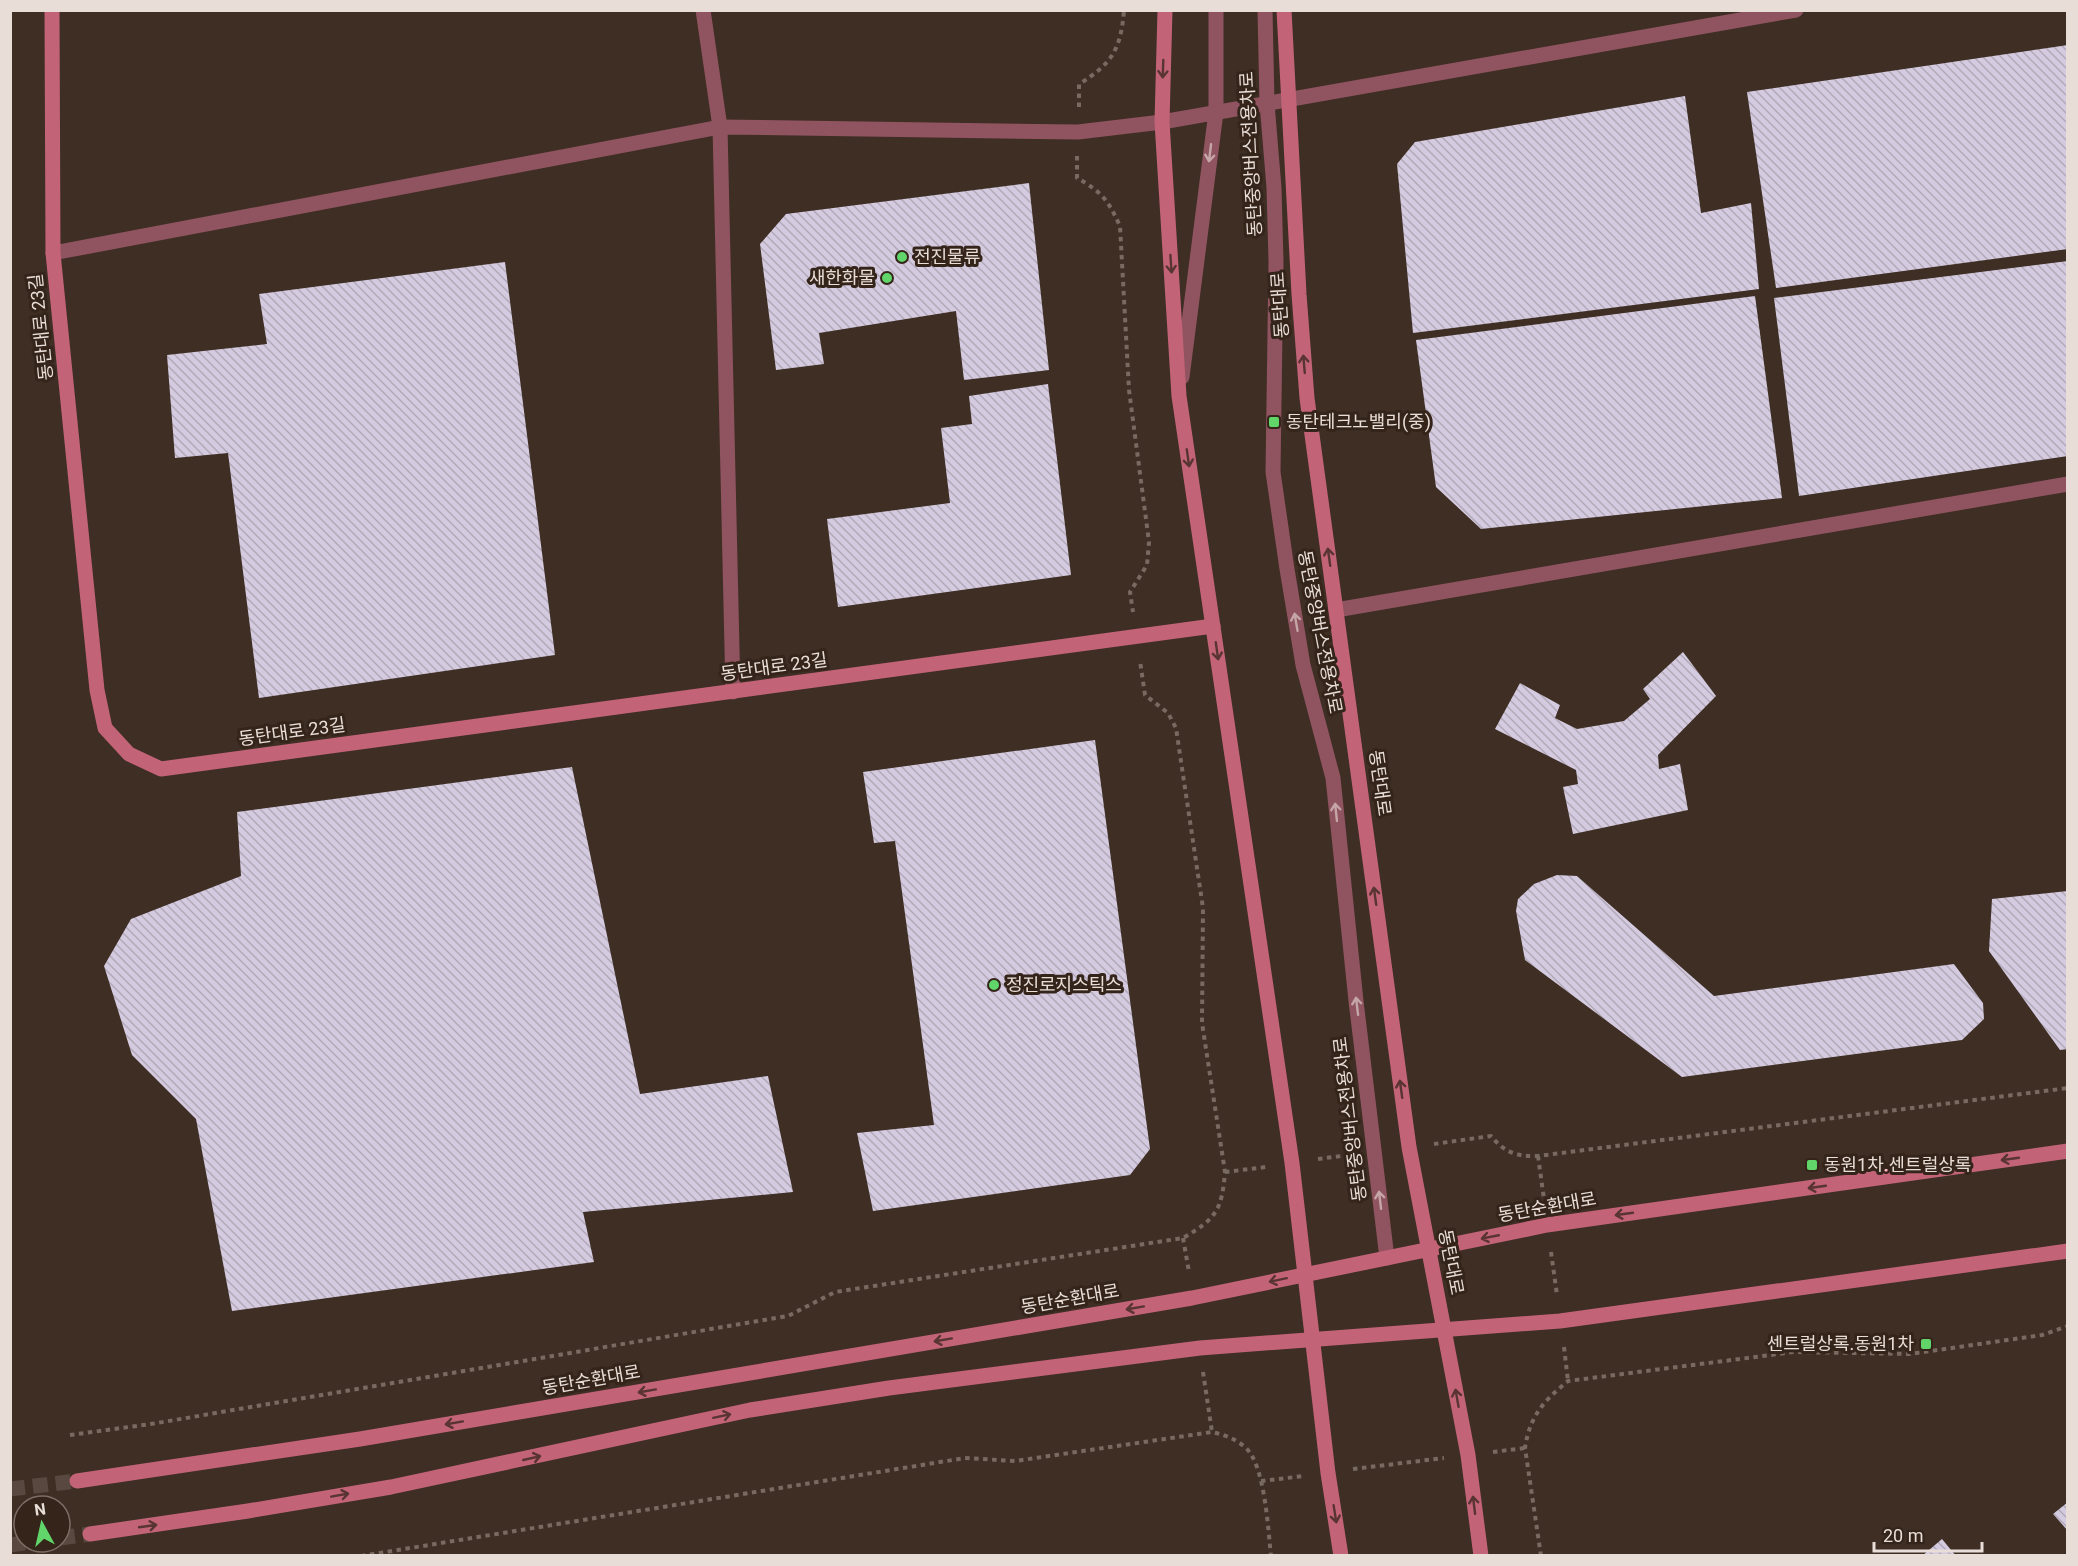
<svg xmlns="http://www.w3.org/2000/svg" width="2078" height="1566" font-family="Roboto,'Noto Sans KR',sans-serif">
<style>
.building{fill:url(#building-back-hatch)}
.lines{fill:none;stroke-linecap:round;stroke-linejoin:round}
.secondary-tunnel{stroke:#58483f;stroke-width:15;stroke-dasharray:15 8;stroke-linecap:butt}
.path{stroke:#786a61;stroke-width:4;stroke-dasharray:4.5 4.5;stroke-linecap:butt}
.lane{stroke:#905360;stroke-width:15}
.street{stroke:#905360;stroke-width:15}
.secondary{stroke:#c36378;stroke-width:15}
.oneway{stroke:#583432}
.oneway2{stroke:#c5a6a7}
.poi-dot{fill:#61d56a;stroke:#34241a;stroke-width:2}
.labels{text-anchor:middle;stroke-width:6;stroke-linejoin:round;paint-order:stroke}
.street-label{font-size:18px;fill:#e8ddd7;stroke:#34241a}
.poi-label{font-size:18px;fill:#e8ddd7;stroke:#34241a;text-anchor:start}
</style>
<defs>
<pattern id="building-back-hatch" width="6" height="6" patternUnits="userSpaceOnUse" patternTransform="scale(1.5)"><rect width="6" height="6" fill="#d5cbe0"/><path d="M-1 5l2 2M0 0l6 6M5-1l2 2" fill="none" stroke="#b1a9b8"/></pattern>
</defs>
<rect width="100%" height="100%" fill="#3e2e24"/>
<g class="building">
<path d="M2068 45V249L1776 288 1747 92Z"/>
<path d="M1685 96 1701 213 1751 203 1759 289 1413 333 1397 164 1415 142Z"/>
<path d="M1029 183 1049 370 964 380 956 311 819 333 824 364 776 370 760 244 786 214Z"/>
<path d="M2068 261V456L1799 496 1774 298Z"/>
<path d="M505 262 555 655 259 698 228 453 175 458 167 355 267 344 259 294Z"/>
<path d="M1755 296 1782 498 1481 529 1436 487 1416 340Z"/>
<path d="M1048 384 1071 575 838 607 827 519 950 503 941 428 972 424 969 396Z"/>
<path d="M1683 652 1716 696 1658 755 1659 769 1680 764 1688 810 1573 834 1563 787 1578 784 1576 770 1495 729 1520 683 1560 705 1555 718 1577 729 1624 721 1650 699 1643 689Z"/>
<path d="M1095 740 1150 1149 1130 1175 873 1211 857 1133 934 1125 895 841 874 843 863 772Z"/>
<path d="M572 767 640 1094 768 1076 793 1192 583 1212 594 1262 232 1311 196 1119 132 1055 104 966 131 919 241 876 237 812Z"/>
<path d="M1557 875 1577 876 1714 996 1954 964 1983 1003 1984 1019 1962 1040 1682 1077 1525 960 1516 911 1518 899 1534 884Z"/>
<path d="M2068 891V1049L2060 1050 1989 951 1992 899Z"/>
<path d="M2068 1502V1531L2053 1514Z"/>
<path d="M1942 1539 1956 1556H1922Z"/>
</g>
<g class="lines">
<g class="secondary-tunnel">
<path d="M10 1489 77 1481"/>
<path d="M60 1538 90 1534"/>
<path d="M10 1545 30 1542"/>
</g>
<g class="path">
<path d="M1079 107V84C1112 64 1121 49 1124 10"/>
<path d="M1077 156V178C1102 192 1108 200 1120 226L1129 390 1149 542 1147 565 1130 592 1133 612"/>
<path d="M1434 1144 1491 1136C1504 1152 1517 1157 1538 1156L2068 1088"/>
<path d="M1538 1156 1544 1199"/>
<path d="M1318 1159 1349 1155"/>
<path d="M1225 1172 1266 1167"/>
<path d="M1183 1238 1189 1272"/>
<path d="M1551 1252 1557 1295"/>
<path d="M1564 1347 1568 1381"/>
<path d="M1203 1372 1212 1432"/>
<path d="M70 1435 151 1424 788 1316 835 1292 1183 1238C1216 1219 1222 1210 1225 1172L1202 1023 1203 908 1176 728 1168 713 1145 695 1140 661"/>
<path d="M1493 1452 1525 1448"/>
<path d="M1353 1469 1444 1458"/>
<path d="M1261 1481 1304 1476"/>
<path d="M361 1556 965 1458 1015 1461 1212 1432C1225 1435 1236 1439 1246 1448 1265 1466 1268 1529 1271 1556"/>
<path d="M1541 1556 1525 1448C1530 1415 1544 1401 1568 1381L1794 1352 1910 1354 2042 1335 2068 1326"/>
</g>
<g class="lane">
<path d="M1265 10 1267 103 1274 188 1276 261 1273 472 1287 569 1303 665 1333 778 1356 1001 1387 1258"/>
<path d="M1182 377 1216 112V10"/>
</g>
<g class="street">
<path d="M703 10 720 127 733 692"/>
<path d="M53 253 720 127 1078 132 1162 122 1796 10"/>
<path d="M1336 610 2068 484"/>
</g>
<g class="secondary">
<path d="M52 10 53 253 97 690 105 728 129 754 161 769 1213 626"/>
<path d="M1165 10 1162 122 1179 396 1292 1163 1328 1473 1341 1556"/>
<path d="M1284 10 1299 294 1307 398 1409 1147 1468 1455 1481 1556"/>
<path d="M77 1481 360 1439 1192 1298 1547 1225 2068 1151"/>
<path d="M90 1534 248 1511 391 1487 750 1410 889 1388 1200 1348 1560 1321 2068 1251"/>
</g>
</g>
<defs><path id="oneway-shaft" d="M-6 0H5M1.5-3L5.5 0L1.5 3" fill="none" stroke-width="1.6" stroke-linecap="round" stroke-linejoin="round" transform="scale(1.5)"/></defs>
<g class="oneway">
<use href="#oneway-shaft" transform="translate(1163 69) rotate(92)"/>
<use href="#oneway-shaft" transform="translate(1171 264) rotate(86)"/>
<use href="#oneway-shaft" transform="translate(1304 364) rotate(-95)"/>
<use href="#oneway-shaft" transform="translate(1188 458) rotate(82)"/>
<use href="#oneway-shaft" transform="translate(1329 557) rotate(-98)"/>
<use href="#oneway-shaft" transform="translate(1217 651) rotate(82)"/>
<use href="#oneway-shaft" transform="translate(1375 896) rotate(-98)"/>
<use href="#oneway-shaft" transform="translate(1401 1089) rotate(-98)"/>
<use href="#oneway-shaft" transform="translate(2010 1159) rotate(172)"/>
<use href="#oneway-shaft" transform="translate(1817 1187) rotate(172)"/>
<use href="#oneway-shaft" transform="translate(1624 1214) rotate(172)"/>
<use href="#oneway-shaft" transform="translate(1490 1237) rotate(169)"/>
<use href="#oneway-shaft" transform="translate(1278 1280) rotate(168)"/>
<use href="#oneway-shaft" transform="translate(1135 1308) rotate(170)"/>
<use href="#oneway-shaft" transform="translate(943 1340) rotate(170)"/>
<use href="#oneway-shaft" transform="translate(647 1391) rotate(170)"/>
<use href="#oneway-shaft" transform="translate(1457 1398) rotate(-100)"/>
<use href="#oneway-shaft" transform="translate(722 1416) rotate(-12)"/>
<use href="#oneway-shaft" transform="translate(454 1423) rotate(170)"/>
<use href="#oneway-shaft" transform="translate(532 1458) rotate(-13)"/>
<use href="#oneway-shaft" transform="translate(340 1495) rotate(-10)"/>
<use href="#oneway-shaft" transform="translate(1474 1505) rotate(-97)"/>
<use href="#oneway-shaft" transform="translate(1335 1514) rotate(81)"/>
<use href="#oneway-shaft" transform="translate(148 1526) rotate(-8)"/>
</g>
<g class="oneway2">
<use href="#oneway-shaft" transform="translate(1210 153) rotate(97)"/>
<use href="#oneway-shaft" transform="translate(1296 622) rotate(-100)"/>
<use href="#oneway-shaft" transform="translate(1336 812) rotate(-96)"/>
<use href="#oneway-shaft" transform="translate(1357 1006) rotate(-97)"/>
<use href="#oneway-shaft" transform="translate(1380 1200) rotate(-97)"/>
</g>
<g class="poi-dot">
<circle cx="902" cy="257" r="6"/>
<circle cx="887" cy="278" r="6"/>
<rect x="1268" y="416" width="12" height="12" rx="3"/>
<circle cx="994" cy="985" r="6"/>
<rect x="1806" y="1159" width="12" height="12" rx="3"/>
<rect x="1920" y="1338" width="12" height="12" rx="3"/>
</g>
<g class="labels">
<g class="street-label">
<text transform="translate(1251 154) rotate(-93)" y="6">동탄중앙버스전용차로</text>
<text transform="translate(1280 305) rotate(-94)" y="6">동탄대로</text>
<text transform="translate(41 327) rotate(-96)" y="6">동탄대로 23길</text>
<text transform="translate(1320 632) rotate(79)" y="6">동탄중앙버스전용차로</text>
<text transform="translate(774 667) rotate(-8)" y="6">동탄대로 23길</text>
<text transform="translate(292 732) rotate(-8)" y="6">동탄대로 23길</text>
<text transform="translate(1380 783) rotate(82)" y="6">동탄대로</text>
<text transform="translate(1350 1119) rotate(-97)" y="6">동탄중앙버스전용차로</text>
<text transform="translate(1547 1207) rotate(-10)" y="6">동탄순환대로</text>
<text transform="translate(1451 1262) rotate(79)" y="6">동탄대로</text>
<text transform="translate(1070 1299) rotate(-10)" y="6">동탄순환대로</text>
<text transform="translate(591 1380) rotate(-10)" y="6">동탄순환대로</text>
</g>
<g class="poi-label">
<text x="914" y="263">전진물류</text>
<text x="875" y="284" text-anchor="end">새한화물</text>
<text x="1286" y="428">동탄테크노밸리(중)</text>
<text x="1006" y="991">정진로지스틱스</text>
<text x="1824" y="1171">동원1차.센트럴상록</text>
<text x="1914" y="1350" text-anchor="end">센트럴상록.동원1차</text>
</g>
</g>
<rect width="2078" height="1566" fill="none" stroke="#e8ddd7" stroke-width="24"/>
<g transform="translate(42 1524) rotate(352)"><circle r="28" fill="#34241a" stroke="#7c6e66" stroke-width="1.5"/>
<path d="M0-4.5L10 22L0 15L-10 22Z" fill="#61d56a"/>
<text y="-9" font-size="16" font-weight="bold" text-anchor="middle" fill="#e8ddd7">N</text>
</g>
<path d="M1874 1542v9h108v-9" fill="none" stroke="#e8ddd7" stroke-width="3"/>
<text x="1883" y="1542" font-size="18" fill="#e8ddd7" stroke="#34241a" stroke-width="4.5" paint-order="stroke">20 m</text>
</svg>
